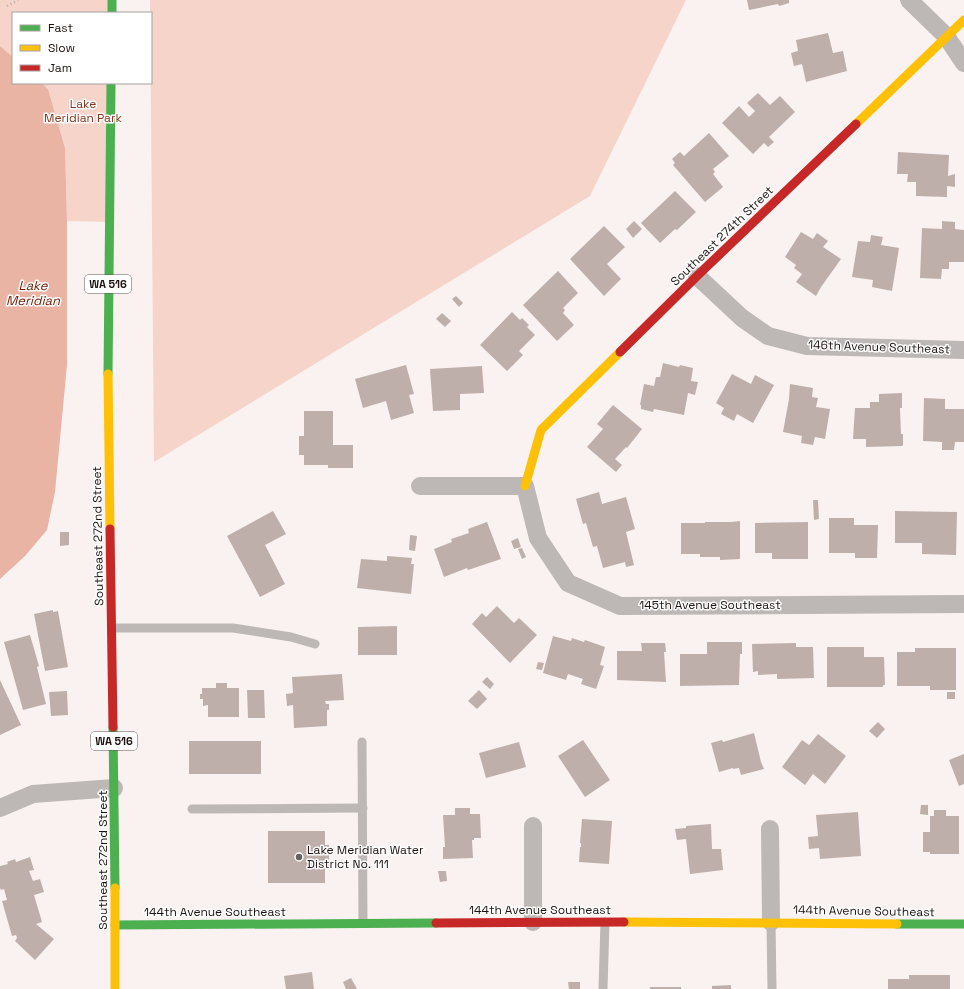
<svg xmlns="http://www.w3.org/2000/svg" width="964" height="989" font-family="'Space Grotesk',sans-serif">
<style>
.green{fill:#f7d4ca}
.water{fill:#eab4a5}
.building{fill:#bfafaa}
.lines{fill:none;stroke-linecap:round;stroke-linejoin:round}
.path{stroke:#b5b1af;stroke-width:2.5;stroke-dasharray:1 3;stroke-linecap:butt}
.lane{stroke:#bdb7b6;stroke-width:9}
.street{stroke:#bdb7b6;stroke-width:18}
.fast{stroke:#4caf50;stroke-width:9}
.slow{stroke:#ffc107;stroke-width:9}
.jam{stroke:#c62828;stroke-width:9}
.poi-dot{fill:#6a605e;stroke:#fff;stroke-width:1.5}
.labels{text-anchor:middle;stroke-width:3;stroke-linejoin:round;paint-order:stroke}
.shield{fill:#fff;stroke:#615957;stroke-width:1}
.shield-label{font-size:11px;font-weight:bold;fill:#1d120f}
.park-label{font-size:12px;fill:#8b341b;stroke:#fff}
.street-label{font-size:12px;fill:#1d120f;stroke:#fff}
.poi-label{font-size:12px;fill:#1d120f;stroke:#fff;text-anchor:start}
.water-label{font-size:13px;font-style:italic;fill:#762004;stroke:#fff}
</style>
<rect width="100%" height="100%" fill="#f9f2f0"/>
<g class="green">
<path d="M0 0H112V13H13V57L0 46Z"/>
<path d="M150 0H686L590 196 154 462Z"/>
<path d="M42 83H111L108 222 67 221 65 148 48 89Z"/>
</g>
<path class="water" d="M0 46 13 57V83H42L48 89 65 148 67 221V365L55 492 47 530 25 556 0 579Z"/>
<g class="building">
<path d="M747 0H789V3L779 6 778 4 749 10Z"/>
<path d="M828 33 833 53 843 51 847 71 806 82 802 64 794 66 791 53 798 51 796 40Z"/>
<path d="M758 93 770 105 780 96 795 112 769 137 774 142 768 147 764 143 753 154 722 123 739 106 749 117 755 111 747 103Z"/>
<path d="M709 133 729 156 713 169 715 172 713 174 723 187 705 202 673 165 675 163 672 159 680 152 684 156Z"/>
<path d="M898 152 949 155 948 176 955 174V187L947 186V197L916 196V182H907L908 174H897Z"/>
<path d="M675 191 696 212 677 230 675 229 660 243 641 223Z"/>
<path d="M634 221 642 229 633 238 626 229Z"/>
<path d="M942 221 955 222V229L964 230V262H949V269H942L941 279 920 278 922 228 942 229Z"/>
<path d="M604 226 625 247 607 264 621 279 604 296 570 259Z"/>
<path d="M801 232 813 239 817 233 828 241 823 247 841 259 821 287 816 296 796 282 802 274 794 268 796 265 785 257Z"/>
<path d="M871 235 883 237 881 245 899 248 892 291 872 287 873 280 852 277 858 241 870 242Z"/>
<path d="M558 271 578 293 563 308 565 310 563 313 574 325 557 341 523 305Z"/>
<path d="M456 296 463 303 459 307 452 299Z"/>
<path d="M512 312 520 320 522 318 529 325 527 327 535 335 519 351 523 355 507 371 480 345Z"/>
<path d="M442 313 451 321 445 327 436 319Z"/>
<path d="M663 363 679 367 680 365 693 368 691 381 698 382 695 395 688 393 684 415 654 409 653 412 641 409V405H640L644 384 654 386 656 377H660Z"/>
<path d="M406 365 414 394 409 395 414 413 391 420 386 401 363 408 355 379Z"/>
<path d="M482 366 484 393 460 394V410L433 411 430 369Z"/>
<path d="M732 374 751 384 755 375 774 385 753 423 737 414 734 421 721 414 724 408 716 403Z"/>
<path d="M790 384 813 388 812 397 818 398 816 407 830 409 825 439 815 437 813 445 801 443 802 436 783 432 789 399Z"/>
<path d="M902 393V408H900L901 434H903V445L902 446 866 447V439H853L855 408H870V402H879V394Z"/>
<path d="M924 398 945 399V409H964V442H955L954 450H942V442L923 441Z"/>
<path d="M613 405 642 429 627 448 626 447 615 459 622 465 616 472 587 447 603 429 597 424Z"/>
<path d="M304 411H333V445H353V468H328V465H304V455H299V436H304Z"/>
<path d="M599 492 602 504 626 497 635 529 626 532 634 565 626 567 625 562 603 568 597 546 593 547 586 523 583 524 576 499Z"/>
<path d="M813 500H818L819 519 814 520Z"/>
<path d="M273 511 286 534 265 545 285 584 260 597 227 536Z"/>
<path d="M895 511 957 512 956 555 922 554V543H895Z"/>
<path d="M829 518H854V525H878L877 558H855V553H829Z"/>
<path d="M740 521V559L720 560V557H700V554H681V523H705V522H731Z"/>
<path d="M487 522 501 559 468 570 467 568 444 577 434 549 452 542 451 539 469 533 468 529Z"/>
<path d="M808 522V559H772V553H755V523Z"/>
<path d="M60 532H69V545L60 546Z"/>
<path d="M410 535 417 536 415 551 409 550Z"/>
<path d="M518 538 521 547 514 549 511 541Z"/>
<path d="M522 548 526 557 522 559 518 549Z"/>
<path d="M387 556 412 558 411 564H414L411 594 357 588 361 559 387 561Z"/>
<path d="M497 606 514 623 519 618 537 635 510 663 472 624 482 613 486 617Z"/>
<path d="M53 610V612L58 611 68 667 45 671 34 614Z"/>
<path d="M397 626V655H358V627Z"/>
<path d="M30 635 39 666 37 667 46 704 23 710 4 642Z"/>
<path d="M553 636 571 641 572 638 584 642 585 640 605 647 600 665 604 666 596 689 581 684 583 679 568 674 566 680 543 673Z"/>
<path d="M707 642H742V654H740L739 685 680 686V654H707Z"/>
<path d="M641 643H665L666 652H664L666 682 617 680V651H642Z"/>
<path d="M796 643V647H813L814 678 777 679V674L758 675V671L753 672 752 644Z"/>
<path d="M827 647H864V657H884L885 685H883V687H827Z"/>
<path d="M915 648H956V690H930V686H897V652H915Z"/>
<path d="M538 662 544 663 542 670 536 669Z"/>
<path d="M342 674 344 700 325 701 326 704H329V710H327V726L294 728 293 705 287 706 286 694 293 693 292 677Z"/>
<path d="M487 677 494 684 490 689 482 682Z"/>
<path d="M0 680 21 725 0 735Z"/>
<path d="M216 683H227V688H239V717H208V705L203 706V699H200V694H202V688H216Z"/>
<path d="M247 690H264L265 718H248Z"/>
<path d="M479 690 487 699 477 709 468 701Z"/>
<path d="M67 691 68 715 51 716 49 692Z"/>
<rect x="947" y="692" width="8" height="7"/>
<path d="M878 722 885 729 877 738 869 731Z"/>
<path d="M754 733 761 762 764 769 741 775 739 768 733 769V768L719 772 711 743 722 740 723 742Z"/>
<path d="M818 734 846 756 825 784 813 774 805 785 782 767 802 740 809 745Z"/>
<path d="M583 740 610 780 585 797 558 756Z"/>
<rect x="189" y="741" width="72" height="33"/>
<path d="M519 742 526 767 486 778 479 753Z"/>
<path d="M964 754V784L959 786 949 760Z"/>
<path d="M921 805H928V815L920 814Z"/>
<path d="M455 808H470V814H480L481 838H474V840H472L473 858 443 859V847H445L443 815H455Z"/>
<path d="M934 810H946V816H959V854H930V852H923V832H930V816H934Z"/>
<path d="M858 812 861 856 820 859 819 848 809 849 808 837 818 836 816 815Z"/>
<path d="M582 819 612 821 609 864 579 862 580 847H581V843H580Z"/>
<path d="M711 824 712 849H721L723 870 690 874 686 839 677 840 675 829 686 828V826Z"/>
<path d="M268 831H325V845H329V868H325V883H268Z"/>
<path d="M30 857 34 870 29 871 33 881 40 879 44 892 34 895 42 922 36 924 54 939 35 960 15 941 17 938 16 935 12 936 2 901 7 900 4 889 1 890 0 888V866L8 864 7 862 15 859 16 862Z"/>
<path d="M438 871H446L447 881 440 882Z"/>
<path d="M312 972 314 989H286L284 976Z"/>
<path d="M909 975H950V989H888V979H909Z"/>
<path d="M351 978 357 989H346L343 982Z"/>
<path d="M568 982H580V989H569Z"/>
<path d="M731 985V989H712V986Z"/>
<rect x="650" y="987" width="31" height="2"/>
</g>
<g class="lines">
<path class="path" d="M7 6 18 0"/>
<g class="lane">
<path d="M112 628H233L291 637 315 644"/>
<path d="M362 742 363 923"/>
<path d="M192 809 363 808"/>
<path d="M771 922 772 989"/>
<path d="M603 989 605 922"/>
</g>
<g class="street">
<path d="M909 0 946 36 964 63"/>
<path d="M697 276 742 318 768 336 807 346 964 350"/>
<path d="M420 486H525L538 538 568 583 620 606 964 604"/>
<path d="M0 808 33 794 114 788"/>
<path d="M770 829 771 922"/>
<path d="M533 922V826"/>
</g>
<g class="fast">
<path d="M112 0V13"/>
<path d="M108 374 111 83"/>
<path d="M113 727 115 888"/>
<path d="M897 924H964"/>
<path d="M115 925 436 923"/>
</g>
<g class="slow">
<path d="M856 124 964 20"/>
<path d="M108 374 110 529"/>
<path d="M525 486 541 430 620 352"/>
<path d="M115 888V989"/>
<path d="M624 922 897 924"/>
</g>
<g class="jam">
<path d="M620 352 697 276 856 124"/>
<path d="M110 529 113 727"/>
<path d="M436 923 624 922"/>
</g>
</g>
<circle class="poi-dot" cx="299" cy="857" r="4"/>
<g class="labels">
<g class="shield">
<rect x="85" y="275" width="46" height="18" rx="3"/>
<rect x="91" y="732" width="46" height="18" rx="3"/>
</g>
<g class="shield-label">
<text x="108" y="288">WA 516</text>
<text x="114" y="745">WA 516</text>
</g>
<g class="park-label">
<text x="83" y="108">Lake<tspan x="83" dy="14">Meridian Park</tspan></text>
</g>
<g class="street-label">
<text transform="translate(722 236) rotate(-44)" y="4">Southeast 274th Street</text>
<text transform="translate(879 347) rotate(2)" y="4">146th Avenue Southeast</text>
<text transform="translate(98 536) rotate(-91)" y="4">Southeast 272nd Street</text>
<text x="710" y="609">145th Avenue Southeast</text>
<text transform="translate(103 860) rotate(-90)" y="4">Southeast 272nd Street</text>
<text x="540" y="914">144th Avenue Southeast</text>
<text transform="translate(864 911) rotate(1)" y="4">144th Avenue Southeast</text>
<text x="215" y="916">144th Avenue Southeast</text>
</g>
<g class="poi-label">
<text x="307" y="854">Lake Meridian Water<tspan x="307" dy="14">District No. 111</tspan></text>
</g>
<g class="water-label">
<text x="33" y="290">Lake<tspan x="33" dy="15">Meridian</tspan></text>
</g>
</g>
<rect x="12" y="12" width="140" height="72" fill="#ffffff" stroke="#a5a09f"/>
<rect x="20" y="25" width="20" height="6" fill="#4caf50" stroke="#a5a09f"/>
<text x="48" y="32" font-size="12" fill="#1d120f">Fast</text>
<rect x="20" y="45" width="20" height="6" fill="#ffc107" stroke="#a5a09f"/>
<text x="48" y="52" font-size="12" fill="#1d120f">Slow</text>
<rect x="20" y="65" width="20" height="6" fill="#c62828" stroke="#a5a09f"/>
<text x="48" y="72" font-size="12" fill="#1d120f">Jam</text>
</svg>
